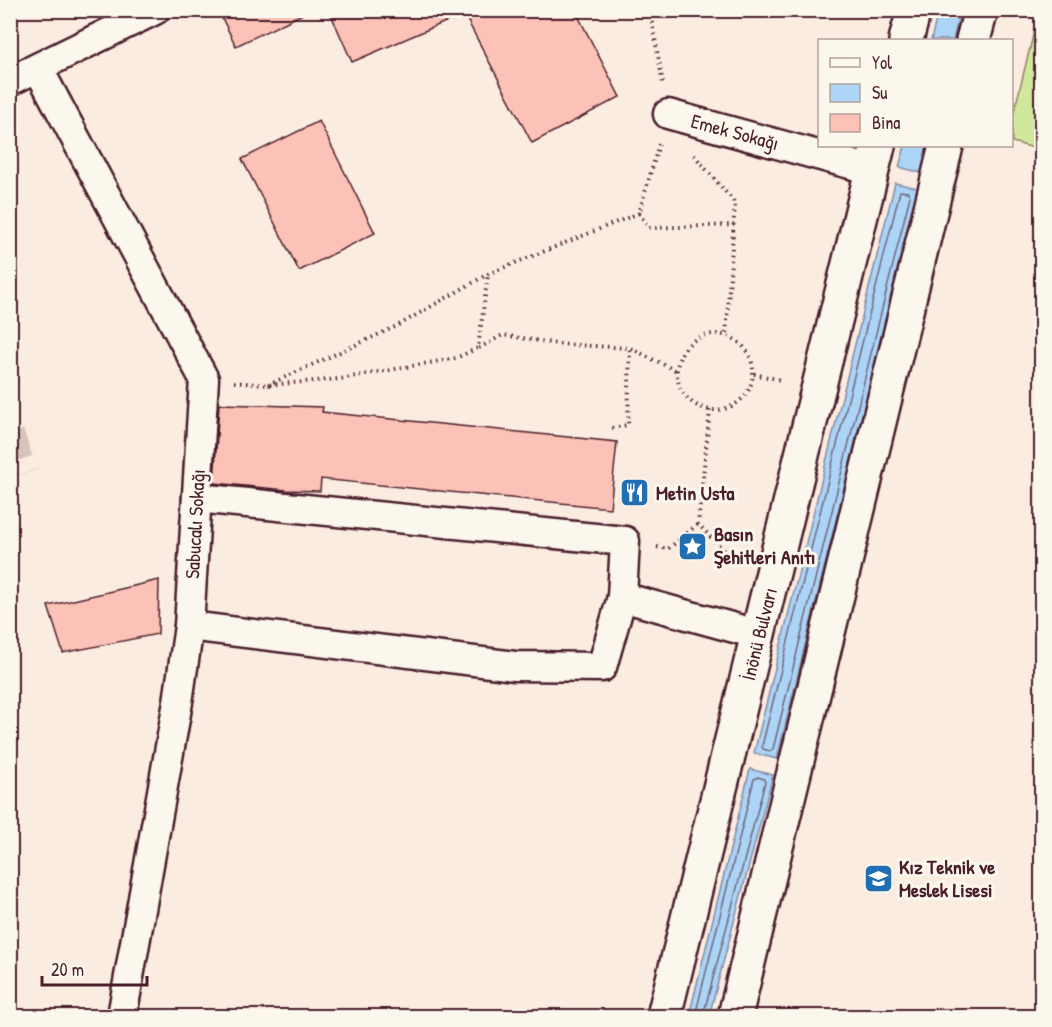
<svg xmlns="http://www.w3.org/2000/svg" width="1052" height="1027" font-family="'Patrick Hand',sans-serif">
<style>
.green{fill:#d0e79c;stroke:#8d8364;stroke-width:1.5}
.water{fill:#abd4f6;stroke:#848ca5;stroke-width:1.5}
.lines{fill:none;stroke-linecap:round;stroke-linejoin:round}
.shore{stroke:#71677c;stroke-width:1.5}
.building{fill:#fcc1b7;stroke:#4a1f2b;stroke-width:1.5}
.street-tunnel{stroke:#d8c3bd;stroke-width:28;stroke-dasharray:28 14;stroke-linecap:butt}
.street-casing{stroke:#4a1f2b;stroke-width:33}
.secondary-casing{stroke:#4a1f2b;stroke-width:38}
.path{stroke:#4a1f2b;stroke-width:4;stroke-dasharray:1.5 4.5;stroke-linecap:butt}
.street{stroke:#fbf7ec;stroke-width:28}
.secondary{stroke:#fbf7ec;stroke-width:33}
.labels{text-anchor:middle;stroke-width:6;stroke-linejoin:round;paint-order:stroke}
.street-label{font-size:20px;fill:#4a1f2b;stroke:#fbf7ec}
.poi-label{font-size:20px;font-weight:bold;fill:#4a1f2b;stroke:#fbf7ec;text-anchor:start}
</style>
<rect width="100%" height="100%" fill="#fbece1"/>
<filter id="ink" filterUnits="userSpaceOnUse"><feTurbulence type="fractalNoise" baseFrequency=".0167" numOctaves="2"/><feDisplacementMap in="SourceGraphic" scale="12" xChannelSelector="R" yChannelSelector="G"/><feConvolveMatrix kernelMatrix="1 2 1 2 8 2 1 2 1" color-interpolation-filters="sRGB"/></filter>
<g filter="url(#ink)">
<path class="green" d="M1039 11H1042L1041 150 1012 142V120Z"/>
<g class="water">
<path d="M938 11H960L953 40H931Z"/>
<path d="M905 146H928L922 173 899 167Z"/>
<path d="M895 183 918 188 777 759 754 753Z"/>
<path d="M750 769 773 775 709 1016H689Z"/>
</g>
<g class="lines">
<g class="shore">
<path d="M900 191 908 192 910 196 773 749 770 751 763 749 762 746Z"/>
<path d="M695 1016 754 779 758 777 764 779 765 782 703 1016"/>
</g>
</g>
<g class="building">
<path d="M218 10H311L236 46Z"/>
<path d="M329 10H575L620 97 532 143 464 14 352 62Z"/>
<path d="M319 121 375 233 299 271 242 159Z"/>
<path d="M219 404 323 407 322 412 617 442 610 508 321 479 320 491 287 490 214 483Z"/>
<path d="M159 580 158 634 63 653 48 606Z"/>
</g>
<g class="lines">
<path class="street-tunnel" d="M10 434 24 474"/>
<defs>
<g id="street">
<path d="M38 68 204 379 189 626 178 702 122 1016"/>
<path d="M10 81 155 10"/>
<path d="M668 114 872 170"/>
<path d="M197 498 625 541 622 597"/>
<path d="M189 626 515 666 602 667 622 597 760 635"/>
</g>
<g id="secondary">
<path d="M906 40 914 10"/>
<path d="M973 40 981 10"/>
<path d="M664 1016 878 146"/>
<path d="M735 1016 946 146"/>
</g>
</defs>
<use href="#street" class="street-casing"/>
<use href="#secondary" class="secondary-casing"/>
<g class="path">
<path d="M650 10 663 84"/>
<path d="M659 144 639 213 649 228 734 225"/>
<path d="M694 155 735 203 726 335"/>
<circle cx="715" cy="372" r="38"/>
<path d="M479 348 503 335 558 344 630 348 677 371"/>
<path d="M754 374 781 380"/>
<path d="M234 382 268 385 340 379 456 358 478 348 488 274"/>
<path d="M268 385 397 326 488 274 639 213"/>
<path d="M710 410 698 524 738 565"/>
<path d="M612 428 628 425 630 348"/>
<path d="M657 547 668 549 698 524"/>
</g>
<use href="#street" class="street"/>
<use href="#secondary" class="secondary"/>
</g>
</g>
<defs>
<symbol id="restaurant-square" viewBox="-11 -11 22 22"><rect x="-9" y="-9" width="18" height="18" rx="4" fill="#1f6fb2" stroke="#fbf7ec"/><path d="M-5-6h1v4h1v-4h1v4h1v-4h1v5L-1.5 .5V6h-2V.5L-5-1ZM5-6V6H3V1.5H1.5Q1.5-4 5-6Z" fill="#fff"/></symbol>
<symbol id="sight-square" viewBox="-11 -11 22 22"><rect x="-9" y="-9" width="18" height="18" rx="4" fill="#1f6fb2" stroke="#fbf7ec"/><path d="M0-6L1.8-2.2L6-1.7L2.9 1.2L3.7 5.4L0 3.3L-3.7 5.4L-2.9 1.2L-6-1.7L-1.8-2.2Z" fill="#fff"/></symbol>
<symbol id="school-square" viewBox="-11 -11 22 22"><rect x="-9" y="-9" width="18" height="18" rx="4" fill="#1f6fb2" stroke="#fbf7ec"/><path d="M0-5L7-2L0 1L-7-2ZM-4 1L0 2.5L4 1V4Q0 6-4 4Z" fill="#fff"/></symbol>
</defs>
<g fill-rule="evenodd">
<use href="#restaurant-square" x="618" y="476" width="33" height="33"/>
<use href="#sight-square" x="676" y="530" width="33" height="33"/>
<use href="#school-square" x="862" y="862" width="33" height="33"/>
</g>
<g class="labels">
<g class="street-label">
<text transform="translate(735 132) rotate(15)" y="7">Emek Sokağı</text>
<text transform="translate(195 524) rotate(-87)" y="7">Sabucalı Sokağı</text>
<text transform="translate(759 634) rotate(-76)" y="7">İnönü Bulvarı</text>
</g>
<g class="poi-label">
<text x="656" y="500">Metin Usta</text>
<text x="714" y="541">Basın<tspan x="714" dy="23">Şehitleri Anıtı</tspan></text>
<text x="899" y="874">Kız Teknik ve<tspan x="899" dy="23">Meslek Lisesi</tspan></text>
</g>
</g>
<rect width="1052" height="1027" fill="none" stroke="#fbf7ec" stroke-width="36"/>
<rect x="18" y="18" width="1016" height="991" fill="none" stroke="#4a1f2b" stroke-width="2" filter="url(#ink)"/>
<rect x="818" y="39" width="195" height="108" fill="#fbf7ec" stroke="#b4a19f" stroke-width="1.5"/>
<rect x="830" y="58" width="30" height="9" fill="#fbf7ec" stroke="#b4a19f" stroke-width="1.5"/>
<text x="872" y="69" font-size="18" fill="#4a1f2b">Yol</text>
<rect x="830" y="84" width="30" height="18" fill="#abd4f6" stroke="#b4a19f" stroke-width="1.5"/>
<text x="872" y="99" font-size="18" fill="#4a1f2b">Su</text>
<rect x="830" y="114" width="30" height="18" fill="#fcc1b7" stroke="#b4a19f" stroke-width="1.5"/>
<text x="872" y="129" font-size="18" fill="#4a1f2b">Bina</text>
<path d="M42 976v9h105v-9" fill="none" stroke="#4a1f2b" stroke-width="3"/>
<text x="51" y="976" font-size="18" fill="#4a1f2b" stroke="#fbf7ec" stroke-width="4.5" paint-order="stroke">20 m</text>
</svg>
